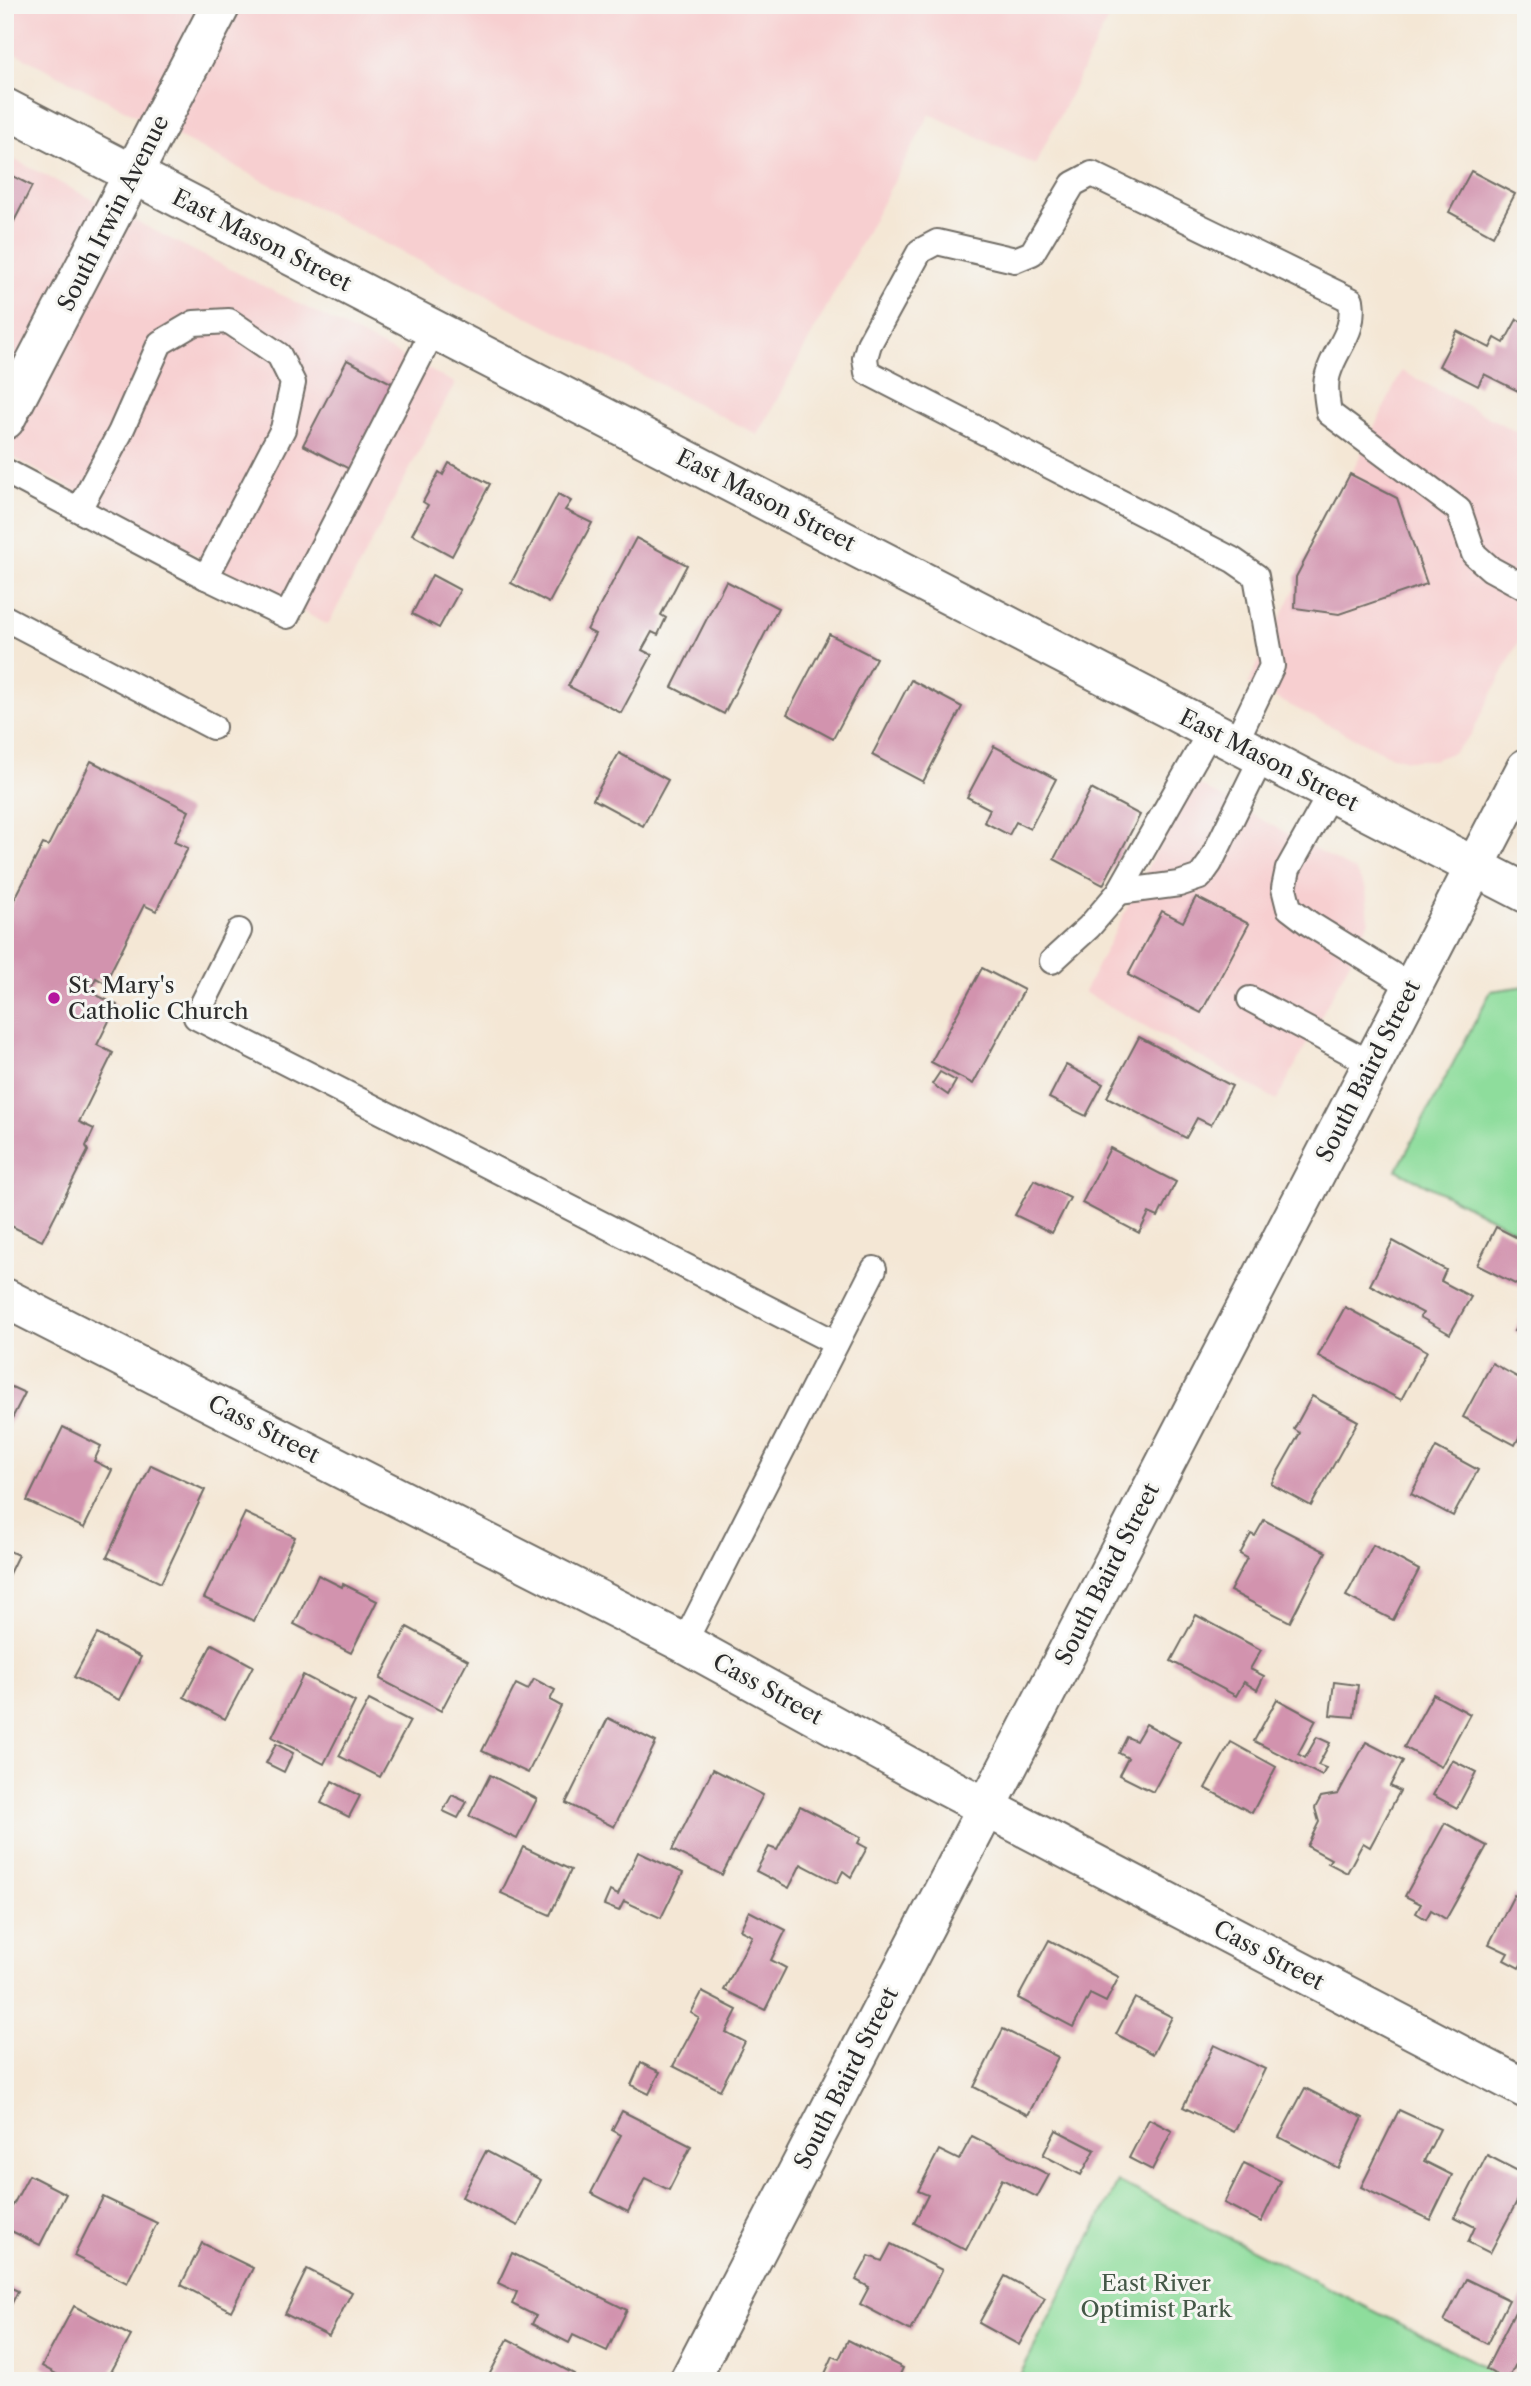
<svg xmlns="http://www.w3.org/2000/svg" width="1531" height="2386" font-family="'Libre Caslon Text',serif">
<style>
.built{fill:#f7cfd0}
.green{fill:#8edd9c;stroke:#5c8464;stroke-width:2}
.building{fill:#d293ae}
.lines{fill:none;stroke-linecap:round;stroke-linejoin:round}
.lane-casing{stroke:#716d66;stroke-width:28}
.street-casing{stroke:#716d66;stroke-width:42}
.secondary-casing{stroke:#716d66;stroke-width:42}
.lane{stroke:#fff;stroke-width:24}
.street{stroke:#fff;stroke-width:38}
.secondary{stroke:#fff;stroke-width:38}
.poi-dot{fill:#b5179e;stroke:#f6f6f2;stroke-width:2.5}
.labels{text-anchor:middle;stroke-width:6;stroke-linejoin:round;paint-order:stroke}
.street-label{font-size:23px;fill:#2b2b2b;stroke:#f6f6f2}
.poi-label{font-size:23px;fill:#2b2b2b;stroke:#f6f6f2;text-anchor:start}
.park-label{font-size:23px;fill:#445847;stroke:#f6f6f2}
</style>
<rect width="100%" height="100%" fill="#f6f6f2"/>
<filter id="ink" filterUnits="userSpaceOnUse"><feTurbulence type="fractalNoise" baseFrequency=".0143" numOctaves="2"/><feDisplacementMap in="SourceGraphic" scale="14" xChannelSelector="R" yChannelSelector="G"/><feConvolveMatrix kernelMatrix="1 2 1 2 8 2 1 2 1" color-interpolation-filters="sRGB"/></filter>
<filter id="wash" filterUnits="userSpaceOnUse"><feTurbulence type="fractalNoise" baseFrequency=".00686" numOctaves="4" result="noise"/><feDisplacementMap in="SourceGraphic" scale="28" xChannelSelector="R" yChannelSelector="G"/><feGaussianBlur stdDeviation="1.57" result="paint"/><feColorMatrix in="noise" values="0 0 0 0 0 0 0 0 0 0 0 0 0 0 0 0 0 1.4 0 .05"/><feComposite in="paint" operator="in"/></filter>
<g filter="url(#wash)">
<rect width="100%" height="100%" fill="#f4e7d5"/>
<g class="built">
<path d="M5 5H1115L1035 165 930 114 758 435 5 48Z"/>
<path d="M5 155 455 383 328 625 5 453Z"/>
<path d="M1402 371 1526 437V627L1471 735 1454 752 1433 760H1407L1386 754 1248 684Z"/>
<path d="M1192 781 1355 871 1366 889 1369 920 1361 940 1277 1100 1084 992Z"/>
</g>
<g class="green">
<path d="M1526 986V1236L1397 1170 1491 991Z"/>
<path d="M1118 2182 1513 2381H1017Z"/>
</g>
<g id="blocks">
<g class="building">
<path d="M1471 171 1515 194 1493 236 1449 212Z"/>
<path d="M5 172 32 186 5 239Z"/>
<path d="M1517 319 1526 324V395L1484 374 1478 386 1439 366 1457 331 1490 348 1495 338 1504 343Z"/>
<path d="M347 360 395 385 351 470 303 445Z"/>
<path d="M449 463 490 484 452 556 412 534 428 505 423 502 439 472 443 475Z"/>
<path d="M1350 474 1397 498 1427 584 1339 614 1295 608 1296 577Z"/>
<path d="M558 494 571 501 565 510 592 523 549 603 511 583Z"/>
<path d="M636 538 687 565 661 615 666 618 658 635 652 632 642 650 652 655 621 713 568 686 595 634 587 630Z"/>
<path d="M432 575 460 590 439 628 412 614Z"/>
<path d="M726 581 778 608 724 714 672 687Z"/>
<path d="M829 634 876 658 833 739 787 714Z"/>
<path d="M911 680 962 707 923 782 872 755Z"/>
<path d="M994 746 1056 779 1030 829 1016 822 1009 835 984 822 990 809 967 797Z"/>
<path d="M619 753 668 780 643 826 593 799Z"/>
<path d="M91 761 189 811 174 842 188 848 156 911 144 905 105 983 96 978 90 992 117 1005 97 1045 113 1053 79 1122 94 1129 86 1146 88 1151 42 1241 5 1223V918L43 844 48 846Z"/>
<path d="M1091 789 1140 815 1103 885 1054 859Z"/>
<path d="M1196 897 1249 924 1201 1013 1128 975 1162 911 1183 922Z"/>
<path d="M982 968 1024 990 973 1084 931 1062Z"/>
<path d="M1139 1037 1232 1086 1211 1125 1197 1118 1186 1138 1107 1097Z"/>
<path d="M1066 1065 1103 1084 1086 1116 1049 1098Z"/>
<path d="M940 1072 956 1081 948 1095 932 1084Z"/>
<path d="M1110 1148 1176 1182 1158 1217 1149 1213 1139 1233 1082 1203Z"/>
<path d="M1034 1180 1070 1198 1052 1233 1015 1215Z"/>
<path d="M1496 1227 1526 1242V1279L1521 1287 1477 1265Z"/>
<path d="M1393 1241 1446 1270 1441 1281 1471 1297 1450 1334 1420 1317 1423 1313 1370 1285Z"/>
<path d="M1345 1307 1427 1351 1401 1400 1318 1356Z"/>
<path d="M1526 1309V1337L1514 1331Z"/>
<path d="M1492 1363 1526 1382V1424L1515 1445 1463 1417Z"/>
<path d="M5 1384 25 1393 5 1432Z"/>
<path d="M1312 1396 1358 1421 1311 1506 1271 1484 1300 1433 1294 1429Z"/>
<path d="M63 1427 101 1446 94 1461 112 1470 84 1528 27 1501Z"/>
<path d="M1436 1447 1478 1470 1453 1516 1411 1494Z"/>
<path d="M151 1465 205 1490 161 1583 107 1557Z"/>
<path d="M245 1513 295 1537 254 1621 204 1598Z"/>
<path d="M1264 1520 1326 1552 1290 1622 1230 1591 1247 1558 1240 1554 1251 1534 1255 1536Z"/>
<path d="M1373 1545 1419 1570 1393 1620 1346 1596Z"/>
<path d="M5 1549 18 1555 5 1582Z"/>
<path d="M318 1575 342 1587 343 1584 377 1601 351 1653 294 1624Z"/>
<path d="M1196 1615 1261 1650 1250 1669 1264 1676 1257 1690 1244 1682 1236 1696 1171 1661Z"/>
<path d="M407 1627 468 1660 441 1711 380 1679Z"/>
<path d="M97 1634 141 1657 119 1700 74 1677Z"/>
<path d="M212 1644 253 1666 225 1719 184 1697Z"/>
<path d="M303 1675 355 1702 324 1764 272 1737Z"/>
<path d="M534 1679 555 1690 550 1700 561 1706 528 1773 482 1751 516 1684 528 1690Z"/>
<path d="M1334 1682 1358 1685 1354 1717 1330 1715Z"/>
<path d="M1433 1694 1470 1714 1441 1767 1404 1747Z"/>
<path d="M1277 1699 1316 1720 1298 1754 1305 1758 1317 1737 1330 1743 1318 1765 1326 1768 1322 1776 1254 1741Z"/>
<path d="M369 1700 410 1721 380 1777 339 1756Z"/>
<path d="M608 1718 656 1742 614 1827 566 1803Z"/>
<path d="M1146 1724 1180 1742 1153 1792 1119 1775 1128 1758 1119 1753 1127 1737 1136 1741Z"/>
<path d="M1231 1742 1276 1767 1252 1813 1205 1788Z"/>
<path d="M1366 1742 1403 1761 1390 1786 1400 1791 1370 1847 1363 1843 1347 1873 1328 1863 1331 1859 1307 1846 1319 1822 1315 1808 1321 1797 1338 1794Z"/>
<path d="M276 1744 293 1753 284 1772 266 1763Z"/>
<path d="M1452 1760 1476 1772 1457 1808 1433 1795Z"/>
<path d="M713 1769 763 1795 722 1875 672 1850Z"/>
<path d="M490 1775 537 1799 517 1839 469 1816Z"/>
<path d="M332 1781 360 1796 349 1817 321 1803Z"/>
<path d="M452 1795 467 1802 458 1818 443 1811Z"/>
<path d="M800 1806 861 1837 858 1843 867 1848 851 1877 843 1871 837 1883 801 1864 789 1888 756 1871 769 1847 777 1850Z"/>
<path d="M1445 1823 1487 1846 1446 1919 1431 1910 1426 1919 1416 1913 1421 1904 1405 1896Z"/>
<path d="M523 1847 571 1870 550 1915 501 1893Z"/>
<path d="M638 1852 683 1873 661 1918 624 1901 619 1911 604 1905 610 1891 618 1895Z"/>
<path d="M1514 1895 1526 1901V1963L1523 1961 1519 1968 1504 1960 1508 1953 1489 1944Z"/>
<path d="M749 1911 786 1930 771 1960 786 1968 765 2010 724 1990 752 1936 740 1930Z"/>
<path d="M1049 1940 1119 1977 1106 2002 1090 1994 1073 2027 1018 1998Z"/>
<path d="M702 1992 737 2010 726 2032 745 2042 720 2090 673 2066 699 2018 691 2013Z"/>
<path d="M1135 1998 1172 2017 1153 2054 1116 2034Z"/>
<path d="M1003 2029 1058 2057 1028 2115 974 2087Z"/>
<path d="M1214 2045 1265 2069 1234 2132 1183 2107Z"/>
<path d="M641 2063 660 2072 649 2094 631 2085Z"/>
<path d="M1305 2088 1363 2118 1338 2168 1279 2137Z"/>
<path d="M1399 2110 1440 2129 1424 2161 1452 2175 1430 2220 1361 2187Z"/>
<path d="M622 2111 691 2146 669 2190 645 2178 628 2212 591 2193 621 2135 612 2130Z"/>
<path d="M1149 2119 1172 2131 1152 2170 1129 2158Z"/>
<path d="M1056 2130 1095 2150 1081 2175 1043 2155Z"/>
<path d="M972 2136 1049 2175 1037 2197 1002 2179 966 2250 914 2223 928 2195 918 2191 939 2150 959 2160Z"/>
<path d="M486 2151 541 2180 518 2226 462 2197Z"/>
<path d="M1487 2155 1526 2175V2184L1490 2253 1468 2242 1475 2227 1455 2217Z"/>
<path d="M1244 2163 1281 2181 1261 2222 1224 2203Z"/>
<path d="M29 2175 66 2194 40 2245 5 2228V2220Z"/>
<path d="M103 2197 157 2223 127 2283 74 2256Z"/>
<path d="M202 2243 253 2268 231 2311 181 2285Z"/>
<path d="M891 2244 942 2270 911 2331 860 2304 869 2287 856 2280 869 2256 882 2261Z"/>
<path d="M512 2253 627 2310 607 2351 573 2335 569 2343 532 2324 536 2316 512 2304 517 2292 498 2283Z"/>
<path d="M307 2269 352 2292 329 2336 285 2314Z"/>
<path d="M1005 2276 1045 2298 1019 2345 979 2323Z"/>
<path d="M1466 2279 1509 2300 1487 2344 1444 2321Z"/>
<path d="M5 2285 18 2291 5 2317Z"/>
<path d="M1524 2294 1526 2295V2353L1523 2351 1507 2381 1486 2369Z"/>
<path d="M74 2306 131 2336 106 2381H69L42 2366Z"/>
<path d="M508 2339 574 2374 571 2381H486Z"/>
<path d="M848 2340 903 2368 897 2381H827L823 2378 833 2356 839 2359Z"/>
</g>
</g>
</g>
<g filter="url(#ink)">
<use href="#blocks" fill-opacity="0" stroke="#716d66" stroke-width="2"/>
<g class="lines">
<defs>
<g id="lane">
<path d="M5 471 206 577 287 616 434 329"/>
<path d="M79 509 120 433 160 343 194 323 229 321 279 355 293 383 283 429 206 577"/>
<path d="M5 618 213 727"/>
<path d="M1235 743 1272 666 1256 576 1233 560 867 372 865 358 869 344 920 251 937 242 1015 260 1032 253 1073 184 1092 174 1351 300C1356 333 1336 346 1328 374 1324 386 1327 401 1329 413L1459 510 1474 554 1491 569 1526 588"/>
<path d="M1331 792 1288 869 1284 888 1289 908 1310 924 1412 987"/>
<path d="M1119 892 1179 884 1200 877 1210 863 1262 757"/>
<path d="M239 931 196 1017 836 1343"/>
<path d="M1052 961 1089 927 1119 892 1211 730"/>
<path d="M1250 999 1372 1064"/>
<path d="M684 1643 874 1269"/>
</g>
<g id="street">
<path d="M5 420 221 5"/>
<path d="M5 1298 684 1643 915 1770 1526 2089"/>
</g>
<g id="secondary">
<path d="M5 108 1526 893"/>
<path d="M689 2381 1526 768"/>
</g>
</defs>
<use href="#lane" class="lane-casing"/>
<use href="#street" class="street-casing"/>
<use href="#secondary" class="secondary-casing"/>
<use href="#lane" class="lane"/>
<use href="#street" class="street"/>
<use href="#secondary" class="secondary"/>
</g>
</g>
<circle class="poi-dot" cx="54" cy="998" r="7"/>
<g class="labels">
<g class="street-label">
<text transform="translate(113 213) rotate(-63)" y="8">South Irwin Avenue</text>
<text transform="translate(262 240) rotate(27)" y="8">East Mason Street</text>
<text transform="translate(766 500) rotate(27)" y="8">East Mason Street</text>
<text transform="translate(1269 760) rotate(27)" y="8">East Mason Street</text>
<text transform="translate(1368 1071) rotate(-63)" y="8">South Baird Street</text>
<text transform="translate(264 1429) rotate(27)" y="8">Cass Street</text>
<text transform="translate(1107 1574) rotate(-63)" y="8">South Baird Street</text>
<text transform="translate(768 1689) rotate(29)" y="8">Cass Street</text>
<text transform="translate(1269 1955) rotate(28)" y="8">Cass Street</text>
<text transform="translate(846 2078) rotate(-63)" y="8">South Baird Street</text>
</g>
<g class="poi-label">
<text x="68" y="993">St. Mary's<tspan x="68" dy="26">Catholic Church</tspan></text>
</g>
<g class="park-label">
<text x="1156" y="2291">East River<tspan x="1156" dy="26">Optimist Park</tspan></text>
</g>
</g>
<rect width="1531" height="2386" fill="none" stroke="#f6f6f2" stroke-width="28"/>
</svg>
